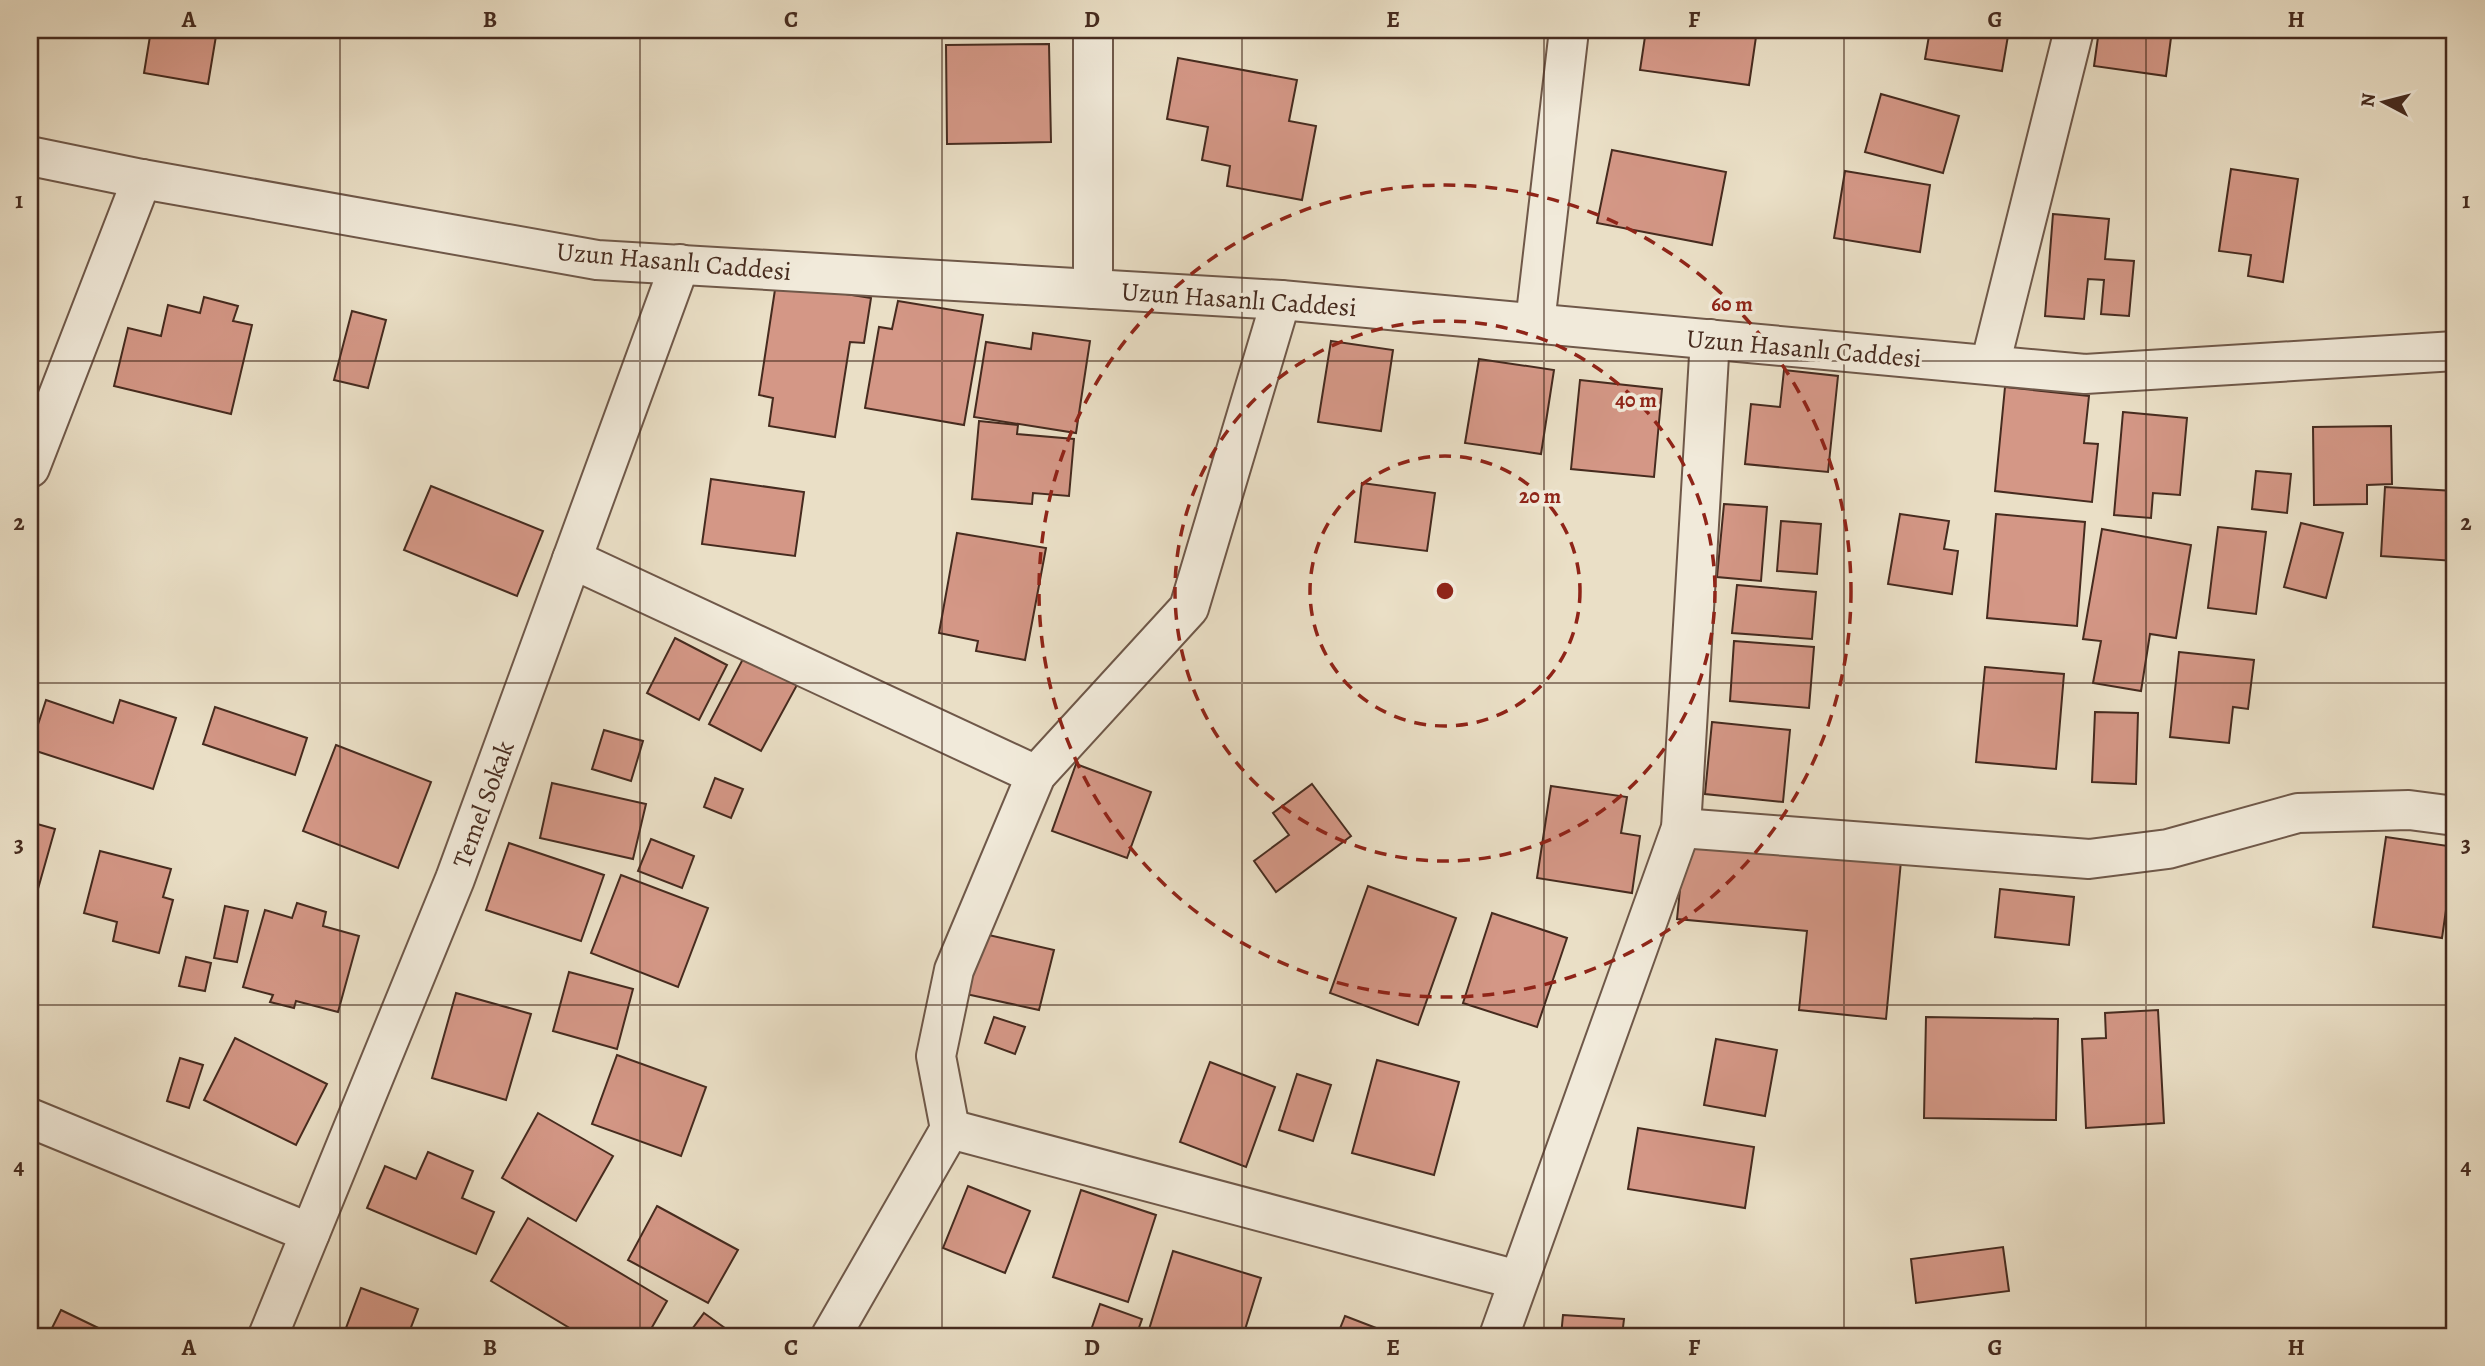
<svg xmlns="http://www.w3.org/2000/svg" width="2485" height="1366" font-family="Alegreya,serif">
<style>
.building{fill:#d49786;stroke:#462b1f;stroke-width:2}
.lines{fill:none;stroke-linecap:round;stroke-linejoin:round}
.street-casing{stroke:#6f5849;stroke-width:42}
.street{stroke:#f1eada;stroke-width:38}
.grid{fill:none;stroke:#462b1f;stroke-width:2;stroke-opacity:0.55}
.ring{fill:none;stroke:#8f2418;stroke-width:3.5;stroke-dasharray:12 9}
.labels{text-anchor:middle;stroke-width:7;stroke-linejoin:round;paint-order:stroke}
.street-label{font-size:26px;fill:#462b1f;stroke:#f1eada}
.centre{fill:#8f2418;stroke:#f1eada;stroke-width:3.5}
.ring-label{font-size:21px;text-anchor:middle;font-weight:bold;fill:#8f2418;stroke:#f1eada;stroke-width:7;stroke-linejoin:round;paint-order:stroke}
.neatline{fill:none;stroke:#462b1f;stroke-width:2.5}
.grid-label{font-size:23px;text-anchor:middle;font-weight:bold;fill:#462b1f}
</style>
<rect width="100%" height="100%" fill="#eadfc6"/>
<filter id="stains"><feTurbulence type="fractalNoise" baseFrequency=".00286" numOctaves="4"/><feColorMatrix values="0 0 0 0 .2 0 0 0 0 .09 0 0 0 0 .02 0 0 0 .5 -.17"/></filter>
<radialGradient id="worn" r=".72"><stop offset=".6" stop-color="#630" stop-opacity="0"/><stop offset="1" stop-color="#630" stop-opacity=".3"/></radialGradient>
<g class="building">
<path d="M151 30H217L208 84 144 73Z"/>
<path d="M1646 30H1757L1749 85 1640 70Z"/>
<path d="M1930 30H2009L2002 71 1925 59Z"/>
<path d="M2099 30H2172L2166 76 2094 66Z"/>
<path d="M1049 44 1051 142 947 144 946 45Z"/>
<path d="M1178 58 1297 80 1289 121 1316 126 1302 200 1227 186 1230 166 1202 160 1208 127 1167 119Z"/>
<path d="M1881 94 1959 116 1943 173 1865 152Z"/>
<path d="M1612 150 1726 172 1712 245 1597 223Z"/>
<path d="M2231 169 2298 179 2283 282 2248 276 2251 255 2219 251Z"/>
<path d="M1845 171 1930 185 1920 252 1834 238Z"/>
<path d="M2053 214 2109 219 2105 259 2134 261 2129 316 2101 314 2104 280 2088 279 2084 319 2045 316Z"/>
<path d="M776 283 871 298 864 343 850 342 835 437 769 426 773 398 759 395Z"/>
<path d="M204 297 238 306 233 321 252 325 231 414 114 386 128 328 161 336 168 305 200 313Z"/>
<path d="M898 301 983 315 964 425 865 408 879 327 892 329Z"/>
<path d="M352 311 386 320 368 388 334 380Z"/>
<path d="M1033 333 1090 341 1076 433 974 417 986 342 1031 349Z"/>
<path d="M1331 341 1393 350 1381 431 1318 422Z"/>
<path d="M1479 359 1554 370 1541 454 1465 443Z"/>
<path d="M1784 370 1838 376 1828 472 1745 464 1751 404 1780 407Z"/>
<path d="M1580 380 1662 389 1654 477 1571 469Z"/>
<path d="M2005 387 2089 396 2084 443 2098 444 2092 502 1995 491Z"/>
<path d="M2123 412 2187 418 2180 495 2153 493 2151 518 2114 515Z"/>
<path d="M979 421 1018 425 1017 434 1074 439 1069 496 1033 493 1032 504 972 499Z"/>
<path d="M2391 426 2392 484 2367 485V504L2314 505 2313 427Z"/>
<path d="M2256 471 2291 474 2287 513 2252 509Z"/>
<path d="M711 479 804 492 795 556 702 544Z"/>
<path d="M1362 483 1435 493 1427 551 1355 542Z"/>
<path d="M431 486 543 531 517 596 404 550Z"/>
<path d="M2385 487 2455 491V561L2381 556Z"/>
<path d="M1724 504 1767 507 1761 581 1717 577Z"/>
<path d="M1900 514 1949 521 1944 549 1958 551 1952 594 1888 584Z"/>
<path d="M1996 514 2085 522 2077 626 1987 618Z"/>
<path d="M1781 521 1821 524 1817 574 1777 571Z"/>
<path d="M2301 523 2343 533 2326 598 2284 587Z"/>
<path d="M2218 527 2266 532 2256 614 2208 608Z"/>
<path d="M2102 529 2191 545 2176 638 2150 634 2141 691 2093 683 2101 641 2083 639Z"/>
<path d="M957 533 1046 548 1025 660 976 651 978 641 939 633Z"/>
<path d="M1737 585 1816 592 1812 639 1732 633Z"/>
<path d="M675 638 727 665 699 720 647 693Z"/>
<path d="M1734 641 1814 647 1809 708 1730 701Z"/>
<path d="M2179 652 2254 660 2248 709 2233 707 2229 743 2170 737Z"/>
<path d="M744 657 797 685 761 751 709 724Z"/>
<path d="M1985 667 2064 674 2056 769 1976 762Z"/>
<path d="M46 700 113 723 120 700 176 718 153 789 30 749Z"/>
<path d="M215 707 307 738 295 775 203 744Z"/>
<path d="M2095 712 2138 713 2136 784 2092 782Z"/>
<path d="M1712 722 1790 730 1783 802 1705 794Z"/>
<path d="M604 730 643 741 631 781 592 769Z"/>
<path d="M336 745 431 782 398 868 303 831Z"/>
<path d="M1076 764 1151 792 1127 858 1052 831Z"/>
<path d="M715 778 743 789 731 818 704 807Z"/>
<path d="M552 783 646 804 633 859 540 838Z"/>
<path d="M1312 784 1351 836 1276 892 1254 861 1289 835 1273 813Z"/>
<path d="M1551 786 1627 797 1621 833 1640 836 1632 893 1537 878Z"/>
<path d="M30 822 55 829 30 917Z"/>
<path d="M2386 837 2455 847 2442 938 2373 927Z"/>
<path d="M651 839 694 856 682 888 638 871Z"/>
<path d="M1685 840 1901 861 1886 1019 1799 1010 1807 931 1677 919Z"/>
<path d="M509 843 604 875 581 941 486 910Z"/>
<path d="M100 851 171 869 163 897 173 900 159 953 113 941 117 922 84 913Z"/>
<path d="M621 875 708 908 678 987 591 953Z"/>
<path d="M1368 886 1456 918 1418 1025 1330 993Z"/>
<path d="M2000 889 2074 897 2069 945 1995 937Z"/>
<path d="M297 903 326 912 323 926 359 936 338 1012 296 1001 294 1008 270 1002 273 995 243 987 265 910 292 918Z"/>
<path d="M225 906 248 911 237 962 214 958Z"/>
<path d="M1492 913 1567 938 1537 1027 1463 1003Z"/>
<path d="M980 933 1054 950 1039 1010 966 994Z"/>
<path d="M186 957 211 963 205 991 179 986Z"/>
<path d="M569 972 633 989 617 1049 553 1031Z"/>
<path d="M456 993 531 1014 506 1100 432 1078Z"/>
<path d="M2158 1010 2164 1123 2086 1128 2082 1039 2106 1038 2105 1013Z"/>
<path d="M994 1017 1025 1027 1015 1054 985 1043Z"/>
<path d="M1926 1017 2058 1019 2056 1120 1924 1118Z"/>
<path d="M235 1038 327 1084 296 1145 204 1100Z"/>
<path d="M1716 1039 1777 1050 1765 1116 1704 1105Z"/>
<path d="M617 1055 706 1087 681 1156 592 1124Z"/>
<path d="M180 1058 203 1065 189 1108 167 1101Z"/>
<path d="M1377 1060 1459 1082 1434 1175 1352 1153Z"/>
<path d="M1210 1062 1275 1087 1246 1167 1180 1142Z"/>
<path d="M1297 1074 1331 1085 1313 1141 1279 1130Z"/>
<path d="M538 1113 613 1156 576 1221 502 1178Z"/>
<path d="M1638 1128 1754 1147 1745 1208 1628 1189Z"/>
<path d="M428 1152 473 1171 462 1198 494 1212 476 1254 367 1208 385 1166 416 1179Z"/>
<path d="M968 1186 1030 1211 1005 1273 943 1248Z"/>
<path d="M1081 1190 1156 1215 1128 1302 1053 1277Z"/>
<path d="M657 1206 738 1250 708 1303 628 1260Z"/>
<path d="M528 1218 667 1301 647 1336H583L491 1281Z"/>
<path d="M2003 1247 2009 1291 1916 1303 1911 1259Z"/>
<path d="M1173 1251 1261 1278 1243 1336H1147Z"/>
<path d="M361 1288 418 1309 410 1330 427 1336H343Z"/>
<path d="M1100 1304 1142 1319 1136 1336H1089Z"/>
<path d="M61 1310 115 1336H48Z"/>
<path d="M704 1313 736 1336H687Z"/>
<path d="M1563 1315 1624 1319 1622 1336H1561Z"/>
<path d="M1345 1316 1397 1336H1337Z"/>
</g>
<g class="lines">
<defs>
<g id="street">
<path d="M30 156 142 179 597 260 1281 300 2085 374 2455 351"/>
<path d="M1093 289V30"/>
<path d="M1535 323 1569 30"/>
<path d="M1990 365 2074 30"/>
<path d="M30 468 142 179"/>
<path d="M572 559 1036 775"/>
<path d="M1681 828 2089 859 2168 849 2298 813 2409 810 2455 816"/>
<path d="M30 1118 310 1233"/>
<path d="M950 1129 1518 1280"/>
<path d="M268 1336 455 879 680 264"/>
<path d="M831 1336 950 1129 936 1056 954 970 1036 775 1189 608 1281 300"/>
<path d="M1499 1336 1681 828 1710 339"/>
</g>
</defs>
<use href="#street" class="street-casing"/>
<use href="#street" class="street"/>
</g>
<path class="grid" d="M340 30V1336M640 30V1336M942 30V1336M1242 30V1336M1544 30V1336M1844 30V1336M2146 30V1336M30 361H2455M30 683H2455M30 1005H2455"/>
<g class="ring">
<circle cx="1445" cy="591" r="135"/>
<circle cx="1445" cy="591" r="270"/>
<circle cx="1445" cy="591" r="406"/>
</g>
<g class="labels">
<g class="street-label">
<text transform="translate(674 261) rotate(5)" y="9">Uzun Hasanlı Caddesi</text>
<text transform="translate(1239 299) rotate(4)" y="9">Uzun Hasanlı Caddesi</text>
<text transform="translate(1804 348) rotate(5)" y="9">Uzun Hasanlı Caddesi</text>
<text transform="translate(483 804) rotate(-70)" y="9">Temel Sokak</text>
</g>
</g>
<circle cx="1445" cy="591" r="10" class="centre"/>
<g class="ring-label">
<text x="1732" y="311">60 m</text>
<text x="1636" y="407">40 m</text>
<text x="1540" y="503">20 m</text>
</g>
<rect width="2485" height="1366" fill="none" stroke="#eadfc6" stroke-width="77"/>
<g transform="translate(2384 102) rotate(277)" stroke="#f1eada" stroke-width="5" paint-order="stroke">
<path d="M0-5L12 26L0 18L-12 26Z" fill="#462b1f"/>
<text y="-10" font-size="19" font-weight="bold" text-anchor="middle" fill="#462b1f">N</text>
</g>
<rect x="38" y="38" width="2408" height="1290" class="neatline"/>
<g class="grid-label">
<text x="189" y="27">A</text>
<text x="490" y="27">B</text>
<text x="791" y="27">C</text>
<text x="1092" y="27">D</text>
<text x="1393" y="27">E</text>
<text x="1694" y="27">F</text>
<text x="1995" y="27">G</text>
<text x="2296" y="27">H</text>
<text x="19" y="208">1</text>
<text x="2466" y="208">1</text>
<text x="19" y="530">2</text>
<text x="2466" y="530">2</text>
<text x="19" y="852">3</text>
<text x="2466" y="852">3</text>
<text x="19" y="1174">4</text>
<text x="2466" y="1174">4</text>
<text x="189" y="1355">A</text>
<text x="490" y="1355">B</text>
<text x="791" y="1355">C</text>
<text x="1092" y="1355">D</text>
<text x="1393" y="1355">E</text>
<text x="1694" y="1355">F</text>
<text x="1995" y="1355">G</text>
<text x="2296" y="1355">H</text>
</g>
<rect width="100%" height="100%" filter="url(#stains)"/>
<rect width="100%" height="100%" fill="url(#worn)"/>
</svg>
